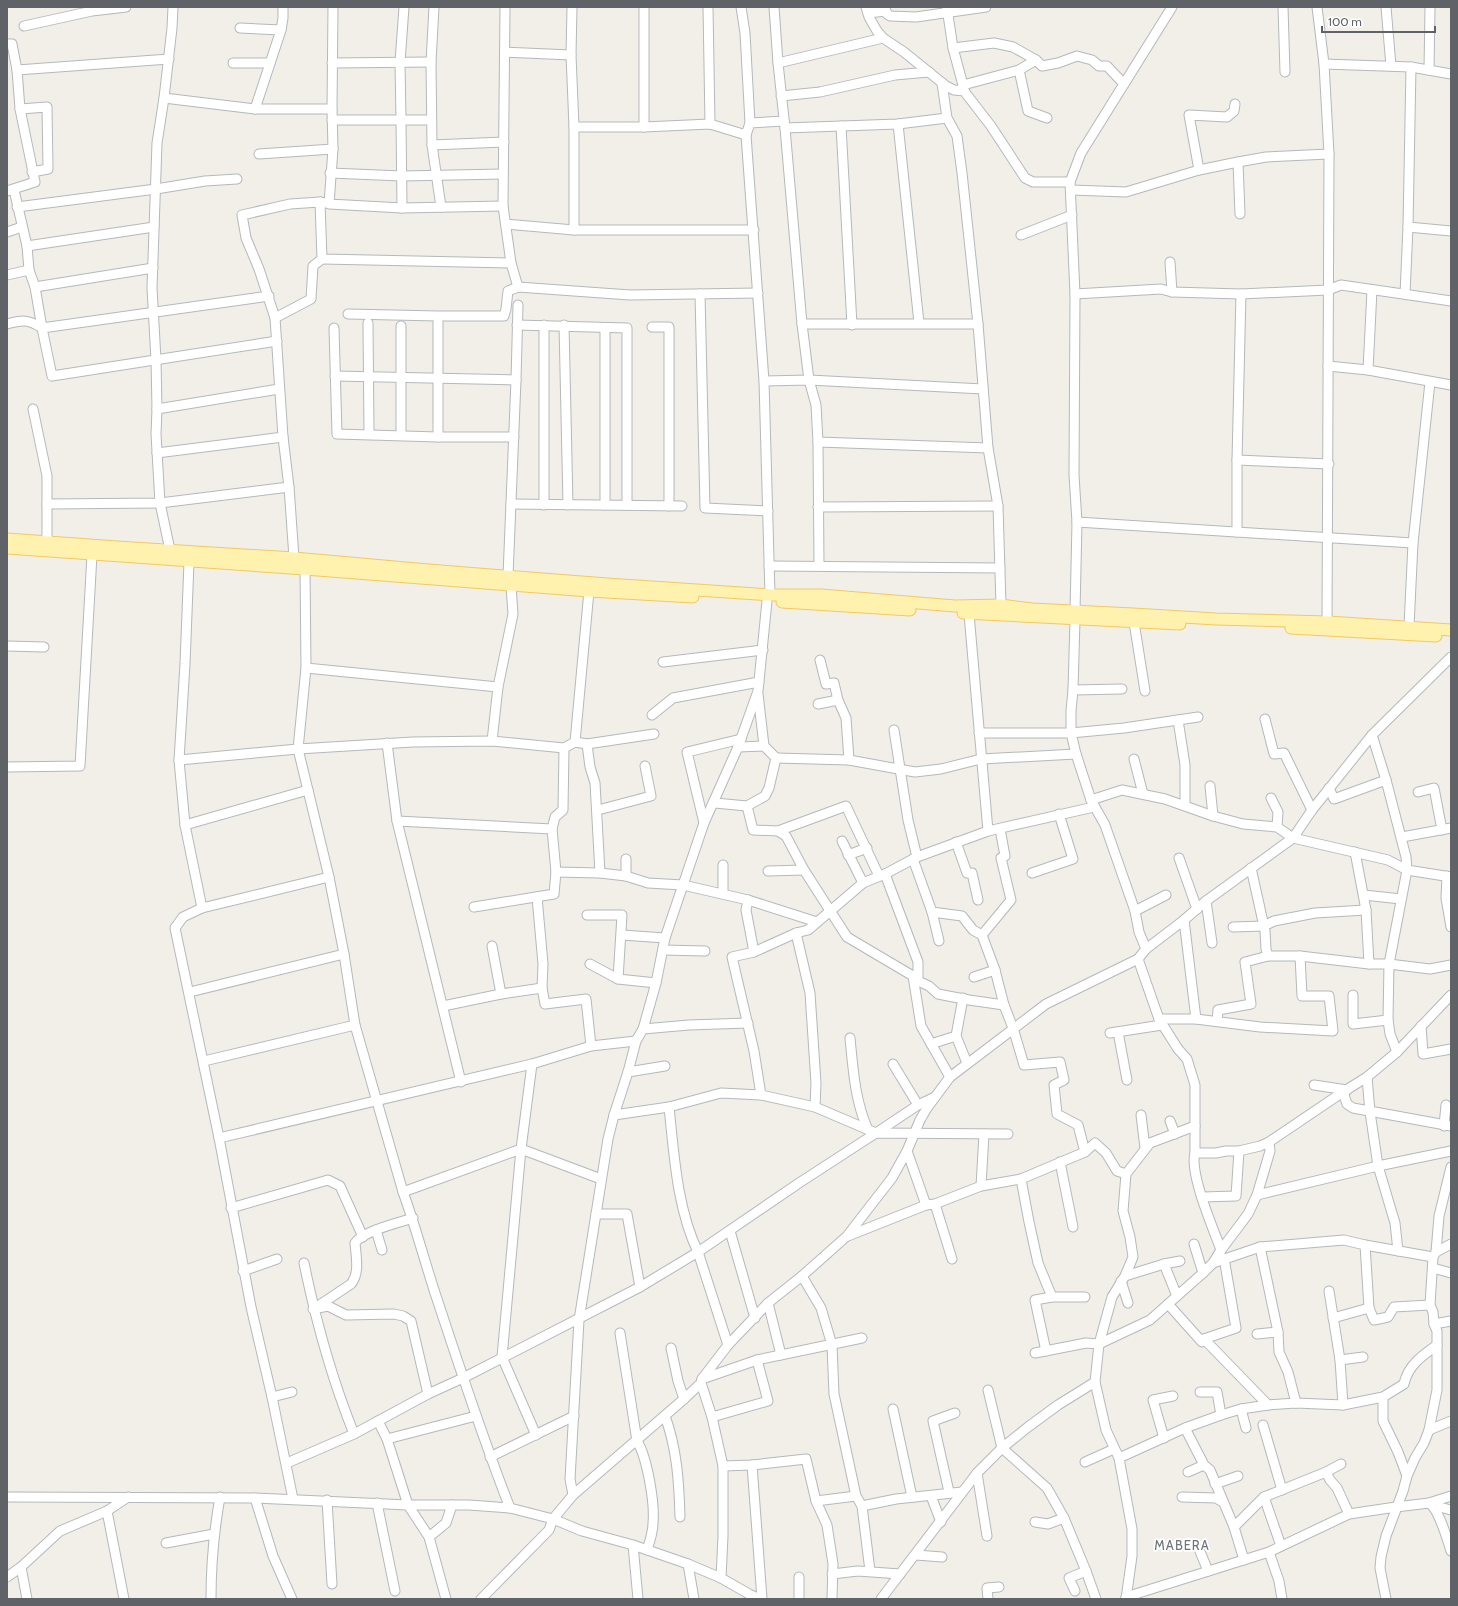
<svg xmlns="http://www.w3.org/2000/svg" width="1458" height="1606" font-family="Cabin,sans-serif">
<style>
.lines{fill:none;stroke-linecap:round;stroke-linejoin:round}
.minor-casing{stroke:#b5b8bc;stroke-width:11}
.major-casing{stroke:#f2c960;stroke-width:13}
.minor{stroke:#fff;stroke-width:9}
.major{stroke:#fff2af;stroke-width:11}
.labels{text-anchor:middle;stroke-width:3.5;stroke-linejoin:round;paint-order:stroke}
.neighbourhood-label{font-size:13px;letter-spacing:1px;fill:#70757a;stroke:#fff}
</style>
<rect width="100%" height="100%" fill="#f1efe8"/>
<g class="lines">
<defs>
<g id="minor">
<path d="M333 7 332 109 333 149 329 204 402 208 503 206"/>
<path d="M434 7 431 62 432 145 441 207"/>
<path d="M505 7 503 206 511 263 518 287"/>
<path d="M572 7 571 55 574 127V230"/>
<path d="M644 7V127"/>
<path d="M708 7 710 124"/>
<path d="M741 7 745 33 750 123"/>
<path d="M774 7 778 63 785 128 802 324 809 380 816 405 818 442 819 566"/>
<path d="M866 7 869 17 877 31 883 38 904 52 946 86 954 90 964 91 991 126 1025 178 1033 182H1070"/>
<path d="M1283 7 1285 72"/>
<path d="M1317 7 1324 64 1329 154 1327 629"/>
<path d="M1386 7 1391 66"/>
<path d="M947 8 953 48 964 89"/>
<path d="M868 13 886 11 887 14 890 16 916 17 986 7"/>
<path d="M24 26 92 11 126 7"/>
<path d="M240 28 281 30"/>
<path d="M7 44H12L17 70 20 109 35 182 7 191"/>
<path d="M953 48 994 43 1013 47 1036 60"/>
<path d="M505 52 571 55"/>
<path d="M233 63H270"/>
<path d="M332 63 431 62"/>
<path d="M778 63 883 38"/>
<path d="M1324 64 1411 67 1451 74"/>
<path d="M17 70 169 59"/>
<path d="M1019 70 1028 111 1047 118"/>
<path d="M1429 70 1430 7"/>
<path d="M942 83 947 118 957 136 962 173 978 324 988 448 998 506 1001 605"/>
<path d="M963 85 1019 70 1036 60 1042 66 1058 63 1077 56 1092 60 1099 66H1107L1124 84"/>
<path d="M781 96 820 92 895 75 929 72"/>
<path d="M164 98 255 109H332"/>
<path d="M20 109 47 107 48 169 32 172"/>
<path d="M255 109 281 30 283 18V7"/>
<path d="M332 120H401L400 62 404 7"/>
<path d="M898 124 919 323"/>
<path d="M841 126 852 325"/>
<path d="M574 127H644L710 124 746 135"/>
<path d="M785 128 898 124 947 118"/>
<path d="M432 145 504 142"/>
<path d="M259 154 333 149"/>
<path d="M1238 162 1240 214"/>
<path d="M1199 170 1189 115 1227 117 1234 111 1235 104"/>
<path d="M330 173 402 176 503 174"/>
<path d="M1071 190 1126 192 1199 170 1238 162 1266 157 1329 154"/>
<path d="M325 203 320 202 322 259 511 263"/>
<path d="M17 207 156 189 205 181 237 179"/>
<path d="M402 208 401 120H431"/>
<path d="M506 224 574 230H754"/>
<path d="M1408 227 1451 231"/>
<path d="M7 232 22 227"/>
<path d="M1021 235 1072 215"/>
<path d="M27 246 154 227"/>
<path d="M1170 262 1172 292"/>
<path d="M7 275 29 270"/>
<path d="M35 287 153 268"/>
<path d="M700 294 705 508 768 511"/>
<path d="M1075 294 1161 289 1172 292 1241 294 1328 290 1341 285 1451 301"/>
<path d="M1405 294 1408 227 1411 67"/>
<path d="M269 296 42 328 52 376 277 341"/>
<path d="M348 314 438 316H504L506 309 508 291 518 287 630 295 758 293"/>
<path d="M275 318 311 299 313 266 322 259"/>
<path d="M438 322V437"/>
<path d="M368 323 369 434"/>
<path d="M7 324C22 320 28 319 42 328L35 287 29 270 27 246 14 190"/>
<path d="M802 324H978"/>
<path d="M517 325 627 328V505"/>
<path d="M544 325V505"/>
<path d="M564 325 568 505"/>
<path d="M652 327H669V506"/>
<path d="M334 328 337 434 438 437H514"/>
<path d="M605 328V505"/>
<path d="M1328 366 1368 370 1451 385"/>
<path d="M1368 370 1372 290"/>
<path d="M335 376 516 380"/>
<path d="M764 381 809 380 983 389"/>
<path d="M33 409 47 476V542"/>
<path d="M157 409 279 389"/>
<path d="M401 435V326"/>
<path d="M283 437 289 487"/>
<path d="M818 442 988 448"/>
<path d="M157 453 283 437 275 318 259 269 246 238 242 215 290 204 320 202"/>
<path d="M1237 460 1329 464"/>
<path d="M47 504 160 503 289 487 294 558"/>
<path d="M511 504 682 506"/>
<path d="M818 507 998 506"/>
<path d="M1077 522 1413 543"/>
<path d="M1237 532V460L1241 294"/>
<path d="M170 550 160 503 156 434 157 409 156 360 152 288 157 143 164 98 172 28 173 7"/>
<path d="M189 562 185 664 179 760 185 825 202 908"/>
<path d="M769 566 1000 568"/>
<path d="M305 569 306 668 298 749 329 877 344 954 355 1025 403 1192C415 1225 424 1259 435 1293 459 1365 482 1437 510 1508"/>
<path d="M508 576 516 380 518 305"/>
<path d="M770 595 764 381 746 135 750 123 784 121"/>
<path d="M1075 612 1077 522 1074 475 1075 294 1070 182 1081 153 1172 7"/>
<path d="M969 614 988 831"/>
<path d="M1075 620 1073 690 1071 711V733L1076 754 1091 800 1105 825 1135 911 1139 932 1146 949"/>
<path d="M1134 622 1145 691"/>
<path d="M1409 626 1413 543 1430 382"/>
<path d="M7 646 44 647"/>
<path d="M820 660 826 684 834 683 838 700 846 718 849 760"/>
<path d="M663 662 763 650"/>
<path d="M306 668 498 687"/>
<path d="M1073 690 1122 689"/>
<path d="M818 704 838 700"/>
<path d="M652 715 673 698 759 682"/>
<path d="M1265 719 1274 754 1284 753 1312 810"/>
<path d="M1178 720 1185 765V805"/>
<path d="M894 730 908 820 917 857"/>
<path d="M979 733H1071L1124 728 1198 717"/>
<path d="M1372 735 1386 780 1406 857 1407 870 1389 964 1388 1020 1390 1034 1397 1052"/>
<path d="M492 741 498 687 513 614 511 586"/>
<path d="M575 742 589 591"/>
<path d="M387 743 397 821 461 1082"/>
<path d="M587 744 590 767 595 783 600 873"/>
<path d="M738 747 764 746"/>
<path d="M776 758 849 760 915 772 941 769 981 759 1076 754"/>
<path d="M1134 759 1143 794"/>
<path d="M179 760 298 749 413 742 492 741 564 748 575 742 587 744 654 734"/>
<path d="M7 767 80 766 92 555"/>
<path d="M1210 786 1213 816"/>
<path d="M1329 788 1334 799 1386 780"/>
<path d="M1418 792 1434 788 1442 830"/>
<path d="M1271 798 1278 812 1277 827"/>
<path d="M1091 800 1122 790 1165 799 1213 816 1243 824 1277 827 1293 838 1388 860 1407 870 1451 877"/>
<path d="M715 803 747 806 765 796 769 788 776 758 764 746 758 694"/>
<path d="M747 806 753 830 778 831 846 806 879 876"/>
<path d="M598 810 651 796 645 766"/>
<path d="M397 821 552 829"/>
<path d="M704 823 687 752 741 739"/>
<path d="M185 825 308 790"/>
<path d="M778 831 786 836 804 870 847 937 913 976 918 981 929 986 938 994 969 1000 1004 1005"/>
<path d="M1402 837 1451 828"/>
<path d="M842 841 863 883"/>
<path d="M956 842 967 873H972L978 900"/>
<path d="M1355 852 1366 910 1369 964"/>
<path d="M848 855 867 848"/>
<path d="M1179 858 1197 909"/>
<path d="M913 859 932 912 939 941"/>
<path d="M1251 868 1265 931 1266 949 1268 956H1300L1369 964H1389L1430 969 1451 965"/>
<path d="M768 871 804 870"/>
<path d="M556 872 600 873 626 876 648 883 683 885 748 900 817 922"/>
<path d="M1032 873 1073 859 1059 814"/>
<path d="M885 874 918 962V981"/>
<path d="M626 876V859"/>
<path d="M1447 876 1446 898 1451 927"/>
<path d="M723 893V865"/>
<path d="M1364 895 1401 899"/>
<path d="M537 897 543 964 542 988 545 1004 586 999 591 1046"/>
<path d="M748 900 746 910 754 952"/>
<path d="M1206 901 1212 943"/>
<path d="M474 907 554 894 556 872 552 829 555 817 563 810 564 748"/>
<path d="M1135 911 1166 895"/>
<path d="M932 912 962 916 973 930 982 935 995 970 1004 1005 1013 1028 1024 1065 1060 1062 1064 1080 1054 1085 1057 1114 1078 1125 1085 1152"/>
<path d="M587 915H622L618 979"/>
<path d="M1184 920 1196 1019"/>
<path d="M1233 927 1264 926 1274 921 1315 913 1366 910"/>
<path d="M796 933 810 993 816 1083 815 1107"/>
<path d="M622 935 665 938"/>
<path d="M982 935 1011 900 1001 858 1005 856 1000 829"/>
<path d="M492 946 501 994"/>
<path d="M663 950 705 951"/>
<path d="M1138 959 1159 1019 1178 1049 1187 1059 1195 1085V1153C1189 1173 1213 1228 1221 1250"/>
<path d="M590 964 618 979 656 983"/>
<path d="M913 976 921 1026 950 1077"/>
<path d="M974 977 995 970"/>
<path d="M190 992 344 954"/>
<path d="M1353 995V1024L1388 1020"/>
<path d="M443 1006 501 994 542 988"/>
<path d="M1159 1019H1196L1260 1027 1333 1031 1329 996H1302L1300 956"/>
<path d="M1217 1021 1218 1010 1251 1004 1245 962 1268 956"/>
<path d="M1421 1026 1423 1054 1451 1049"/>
<path d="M643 1029 689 1025 748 1023"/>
<path d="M1118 1032 1127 1080"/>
<path d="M1110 1033 1162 1025"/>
<path d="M956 1036 967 1063"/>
<path d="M850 1038C853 1069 855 1101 868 1130"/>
<path d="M931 1044 956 1036 963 998"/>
<path d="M204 1061 355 1025"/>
<path d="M532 1064 521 1149 502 1357 536 1435"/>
<path d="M893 1064 918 1105"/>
<path d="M628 1072 665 1066"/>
<path d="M1367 1077 1370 1112 1378 1166 1395 1223 1398 1251"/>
<path d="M1314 1085 1347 1090"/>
<path d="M1343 1092 1347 1104 1353 1108 1451 1126"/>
<path d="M761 1095 754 1051 732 957 754 952 796 933 808 930 863 883 885 874 917 857 988 831 1094 807"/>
<path d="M669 1107C674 1154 677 1209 698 1252L728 1345"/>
<path d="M614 1115 669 1107 721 1093 761 1095 815 1107 876 1133 918 1105 935 1097"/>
<path d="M1141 1115 1145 1148"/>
<path d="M1170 1121 1175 1134"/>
<path d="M1444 1126 1446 1105"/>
<path d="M219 1138 532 1064 591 1046 636 1041"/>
<path d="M907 1151 926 1205"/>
<path d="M1195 1153H1216L1226 1151H1239L1260 1146 1269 1142"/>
<path d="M1060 1162 1073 1227"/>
<path d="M1021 1179 1029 1222 1038 1263 1052 1297H1085"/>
<path d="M981 1186 984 1134"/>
<path d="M403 1192 521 1149 601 1179"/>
<path d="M1257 1195 1378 1166 1451 1151"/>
<path d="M1202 1197 1236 1196 1239 1151"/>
<path d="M935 1204 952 1259"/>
<path d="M231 1208 328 1180 340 1186 363 1237"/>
<path d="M596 1214H627L640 1287"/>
<path d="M376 1230 382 1250"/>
<path d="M730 1231 755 1318"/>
<path d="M848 1236 926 1205 935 1204 981 1186 1021 1179 1085 1152 1095 1143 1106 1153 1117 1171 1126 1174"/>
<path d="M1194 1244 1203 1273"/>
<path d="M1365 1245 1369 1308 1374 1320 1388 1317 1394 1307 1430 1305"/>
<path d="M1260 1247 1278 1332 1279 1352 1288 1372 1296 1403"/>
<path d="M1436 1252 1451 1244"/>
<path d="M304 1263C316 1322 332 1379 354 1434"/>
<path d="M1213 1263 1260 1247 1344 1240 1365 1245 1433 1257"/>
<path d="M1433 1268 1451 1273"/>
<path d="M243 1271 277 1259"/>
<path d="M802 1276 821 1308 832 1345 834 1394 856 1496 862 1506 870 1571"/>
<path d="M1125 1276 1164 1264"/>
<path d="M1121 1281 1128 1303"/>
<path d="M1329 1291 1340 1360 1343 1405"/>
<path d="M1177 1296 1164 1264 1180 1261"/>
<path d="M768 1303 781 1355"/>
<path d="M1168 1304 1202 1342 1204 1339 1236 1328 1224 1258"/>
<path d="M318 1306 351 1284C360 1273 356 1257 355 1243 363 1231 398 1223 413 1218"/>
<path d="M313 1309 328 1306 346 1315 394 1314 403 1316 411 1321 428 1394"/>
<path d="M1333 1318 1369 1308"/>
<path d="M1434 1324 1451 1321"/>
<path d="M620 1333 637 1441C647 1457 655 1503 653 1523 653 1532 650 1541 647 1550"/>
<path d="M1257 1334 1278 1332"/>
<path d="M1204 1339 1268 1405"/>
<path d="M671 1348 678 1381 684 1399"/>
<path d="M1046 1351 1035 1300 1052 1297"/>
<path d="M1035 1353 1086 1343 1099 1344 1150 1320 1203 1273 1213 1263 1221 1250 1248 1214 1257 1195 1270 1151 1269 1142 1343 1092 1367 1077 1397 1052 1451 995"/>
<path d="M1340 1360 1363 1357"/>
<path d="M702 1379 757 1360 862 1338"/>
<path d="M701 1383 712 1417 723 1466V1536L721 1578"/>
<path d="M988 1390 1002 1448 1047 1488 1064 1518 1086 1571 1096 1599"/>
<path d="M1200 1392H1217L1221 1415"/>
<path d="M272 1397 292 1392"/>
<path d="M1383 1397V1421L1398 1452 1407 1476"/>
<path d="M893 1409 912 1497"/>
<path d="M1241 1409 1246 1428"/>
<path d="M665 1416C677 1449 679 1482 680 1517"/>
<path d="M712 1417 768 1401 757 1360"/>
<path d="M378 1421 387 1439 408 1505 429 1537 446 1599"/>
<path d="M1263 1425 1282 1490"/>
<path d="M1185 1428 1204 1465 1210 1470 1234 1527 1244 1560"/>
<path d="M1429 1430 1451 1421"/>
<path d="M1164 1438 1153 1400 1173 1396"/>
<path d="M387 1439 476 1416"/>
<path d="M490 1457 574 1416"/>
<path d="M1119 1458 1185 1428 1221 1415 1241 1409 1268 1405 1296 1403 1343 1405 1383 1397 1404 1384C1408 1365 1423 1355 1437 1345"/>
<path d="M1085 1462 1114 1449"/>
<path d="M287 1463 354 1434 428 1394 463 1378 640 1287 698 1252 799 1183 876 1133 1008 1134"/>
<path d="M752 1465 762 1599"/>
<path d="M723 1466 752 1465 806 1459 816 1501 827 1525 833 1564 832 1599"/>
<path d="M1188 1472 1204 1465"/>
<path d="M1326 1472 1341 1464"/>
<path d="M977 1473 987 1536"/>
<path d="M1215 1484 1238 1476"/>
<path d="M949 1492 933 1421 955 1413"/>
<path d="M573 1495 570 1479 579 1320 608 1139 614 1115 628 1072 636 1041 643 1029 656 983 665 938 704 823 738 747 758 691 767 601"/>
<path d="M931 1496 941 1522"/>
<path d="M7 1497 255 1498 408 1505H469L510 1508 553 1519 582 1531 633 1545 688 1564 721 1578 749 1594 760 1599"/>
<path d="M1182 1497 1216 1498 1223 1502"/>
<path d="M1264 1497 1281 1546"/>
<path d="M255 1498 273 1556 292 1599"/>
<path d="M293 1499 272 1397 251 1307 219 1138 175 928 183 917 202 908 329 877"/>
<path d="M327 1500 332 1584"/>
<path d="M816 1501 856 1496"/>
<path d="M377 1503 395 1591"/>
<path d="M1429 1503C1439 1509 1447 1539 1451 1551"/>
<path d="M1432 1505 1451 1510"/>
<path d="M862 1506 896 1499 962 1492"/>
<path d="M107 1511 124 1599"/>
<path d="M1035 1522 1048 1524 1064 1518"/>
<path d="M1234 1527 1264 1497 1326 1472 1330 1480 1337 1488 1349 1514"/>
<path d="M429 1537 446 1523 452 1505"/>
<path d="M166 1543 214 1534"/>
<path d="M633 1545 638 1599"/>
<path d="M1199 1549 1208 1571"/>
<path d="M1269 1552 1279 1581 1282 1599"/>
<path d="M916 1555 942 1557"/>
<path d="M688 1564 694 1599"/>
<path d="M21 1567 27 1599"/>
<path d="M832 1574 858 1571 900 1574"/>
<path d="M7 1577 21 1567 60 1531 107 1511 128 1497"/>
<path d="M799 1577V1599"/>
<path d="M1075 1591 1069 1578 1086 1571"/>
<path d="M1126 1597 1269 1552 1349 1514 1396 1507 1429 1503 1451 1496"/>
<path d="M211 1599C211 1564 214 1531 220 1497"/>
<path d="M481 1599 549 1530 553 1519 573 1495 684 1399 701 1383 702 1379 728 1345 768 1303 802 1276 847 1236 892 1178 907 1151 920 1120 927 1108 950 1077 1046 1004 1138 959 1146 949 1184 920 1206 901 1293 838 1312 810 1372 735 1451 657"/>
<path d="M881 1599 977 1473 1002 1448 1028 1427 1058 1405 1095 1382"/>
<path d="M988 1599 987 1588 999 1587"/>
<path d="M1126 1599 1132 1556V1529L1119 1458 1106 1430 1095 1382 1099 1344 1112 1297 1125 1276 1133 1257 1130 1237 1123 1211 1126 1174 1150 1143 1195 1126"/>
<path d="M1386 1599 1380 1568 1381 1557 1386 1536 1403 1491 1407 1476 1415 1458 1424 1443 1429 1430 1437 1390V1331L1434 1324 1433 1312 1430 1305 1433 1257 1436 1252 1439 1216 1451 1167"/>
</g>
<g id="major">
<path d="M7 539 117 547 294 558 428 570 607 584 770 595H821L955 606 1001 605 1032 609 1133 614 1216 619 1328 622 1451 630"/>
<path d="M7 548 305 569 589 591 693 597"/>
<path d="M782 602 910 610"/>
<path d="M963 613 1180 624"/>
<path d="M1291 628 1436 636"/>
</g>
</defs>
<use href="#minor" class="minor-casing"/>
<use href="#major" class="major-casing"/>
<use href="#minor" class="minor"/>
<use href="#major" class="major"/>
</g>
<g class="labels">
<g class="neighbourhood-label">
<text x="1182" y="1550">MABERA</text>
</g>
</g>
<rect width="1458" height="1606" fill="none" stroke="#5f6368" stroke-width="16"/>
<path d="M1322 26v6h113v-6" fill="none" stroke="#5f6368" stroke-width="2"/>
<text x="1328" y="26" font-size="12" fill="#5f6368" stroke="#ffffff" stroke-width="3" paint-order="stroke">100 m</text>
</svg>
